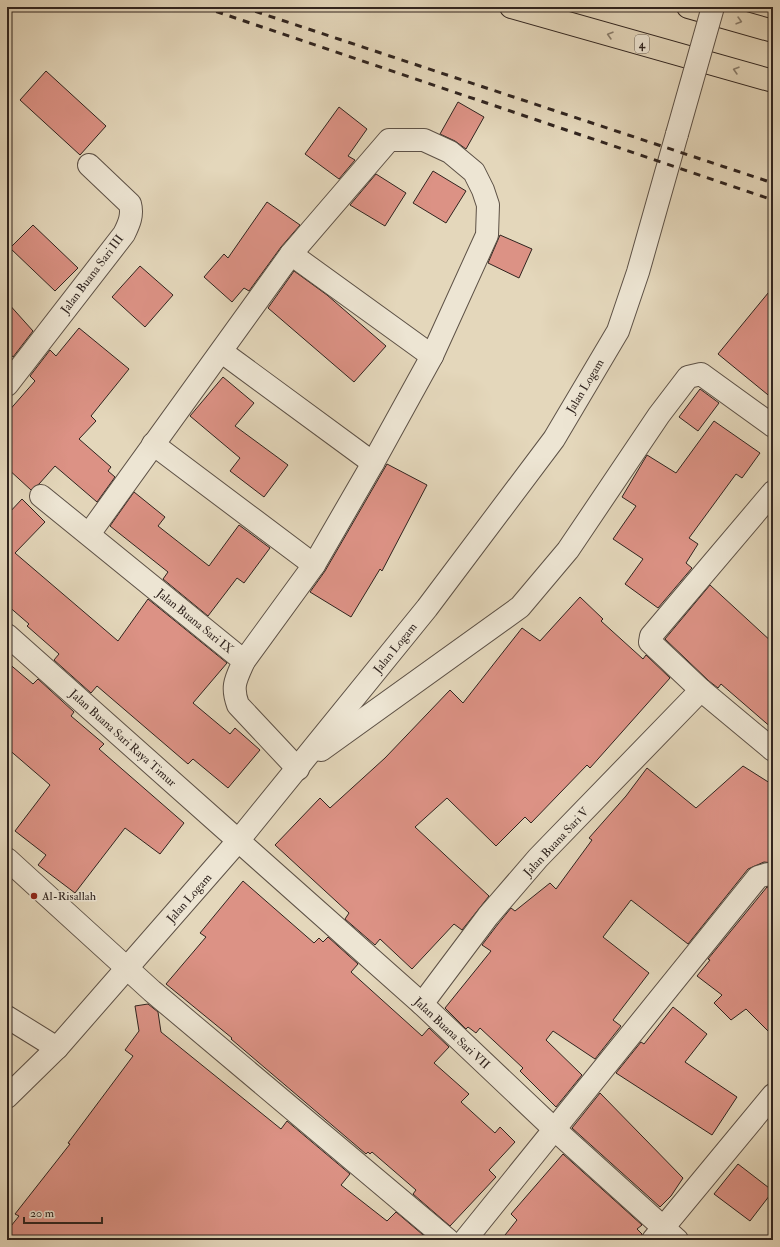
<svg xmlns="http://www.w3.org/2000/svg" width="780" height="1247" font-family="'IM FELL Double Pica',serif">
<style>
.building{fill:#dc9285;stroke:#30241f}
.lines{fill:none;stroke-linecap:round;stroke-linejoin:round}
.minor-casing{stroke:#5d5146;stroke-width:24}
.highway-casing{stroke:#30241f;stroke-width:24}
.minor{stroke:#ede5d3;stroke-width:22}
.highway{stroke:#e4d7bb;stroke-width:22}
.rail{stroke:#30241f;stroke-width:3;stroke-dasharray:7 7;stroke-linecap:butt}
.minor-bridge-casing{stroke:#5d5146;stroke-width:24;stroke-linecap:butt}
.minor-bridge{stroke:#ede5d3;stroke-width:22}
.oneway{stroke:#8a7e6d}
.poi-dot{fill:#8f2418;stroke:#ede5d3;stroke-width:1.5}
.labels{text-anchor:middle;stroke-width:3;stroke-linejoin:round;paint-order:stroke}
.shield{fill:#ede5d3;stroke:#695e55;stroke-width:1}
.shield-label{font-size:11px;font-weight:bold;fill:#30241f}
.street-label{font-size:12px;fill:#30241f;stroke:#ede5d3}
.poi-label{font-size:12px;fill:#30241f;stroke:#ede5d3;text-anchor:start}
</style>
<rect width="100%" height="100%" fill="#e4d7bb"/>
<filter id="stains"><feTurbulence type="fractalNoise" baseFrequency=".005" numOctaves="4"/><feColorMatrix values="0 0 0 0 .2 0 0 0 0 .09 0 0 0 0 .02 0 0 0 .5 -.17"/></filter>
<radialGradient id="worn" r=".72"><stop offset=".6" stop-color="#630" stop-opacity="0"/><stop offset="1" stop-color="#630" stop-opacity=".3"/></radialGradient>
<g class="building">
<path d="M46 71 106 126 80 155 20 100Z"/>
<path d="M458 102 484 117 466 149 455 141 440 134Z"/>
<path d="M339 107 367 129 348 156 355 160 339 179 305 154Z"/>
<path d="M433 171 466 191 446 223 413 203Z"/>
<path d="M376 174 406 193 385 226 350 205Z"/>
<path d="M267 202 300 225 281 247 249 291 244 288 232 302 204 277 224 254 228 258Z"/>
<path d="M33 225 78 268 55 291 10 248Z"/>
<path d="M500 235 532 249 519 278 488 263Z"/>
<path d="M140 266 173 295 145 327 112 297Z"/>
<path d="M294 271 327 295 386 346 354 382 268 308Z"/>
<path d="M773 287V399L718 354Z"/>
<path d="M7 302 33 331 13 357 7 350Z"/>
<path d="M79 328 129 369 91 416 96 421 79 439 111 467 108 471 115 477 97 502 55 466 39 484 31 490 7 468V413L35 381 30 376 50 350 56 356Z"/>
<path d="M223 377 254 403 235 426 288 465 264 497 230 471 240 458 190 416Z"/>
<path d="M700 389 719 403 698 431 679 417Z"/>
<path d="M714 421 760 453 742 478 736 474 689 538 698 544 686 563 692 568 658 608 625 584 643 559 613 539 636 506 622 497 647 455 676 473Z"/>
<path d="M387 464 427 485 382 571 380 569 351 617 310 592 325 571Z"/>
<path d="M134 492 165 517 158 526 209 566 239 525 270 548 244 583 237 578 208 616 163 579 168 572 110 526Z"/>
<path d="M22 499 45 522 15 553 118 641 148 599 227 663 193 703 230 734 235 728 260 750 228 788 193 759 188 764 97 686 91 693 54 660 59 654 27 626 29 624 7 605V515Z"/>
<path d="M710 585 773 643V729L721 684 718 688 709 681 665 639Z"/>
<path d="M580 597 603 619 601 621 643 659 646 655 670 678 590 768 587 765 531 823 525 817 496 846 447 798 415 827 489 896 462 930 454 924 412 969 380 939 375 945 345 919 349 913 275 845 320 798 330 808 385 758 450 690 463 703 522 628 540 641Z"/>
<path d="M7 662 33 684 38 679 74 712 71 716 104 744 99 749 184 823 160 854 125 828 75 893 38 865 46 855 15 831 50 785 7 748Z"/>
<path d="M743 766 773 785V863L764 862 748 869 688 944 631 900 603 937 649 973 613 1020 621 1026 595 1059 553 1031 546 1040 582 1075 556 1107 520 1071 523 1068 480 1028 476 1033 468 1027 466 1029 445 1008 491 951 482 945 498 924 511 908 515 911 550 883 556 889 592 840 589 838 626 796 647 768 696 808Z"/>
<path d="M243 881 314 943 319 938 323 942 328 937 358 964 351 972 422 1036 429 1028 449 1047 434 1063 469 1094 461 1102 495 1133 500 1127 515 1142 489 1170 496 1177 450 1226 413 1194 416 1190 372 1152 370 1154 368 1152 366 1154 231 1039 232 1038 166 984 206 937 200 933Z"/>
<path d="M767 887 773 888V1036L746 1009 731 1020 714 1003 722 995 697 976 710 960 708 959Z"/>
<path d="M148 1004 158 1012 161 1032 281 1129 287 1121 350 1174 341 1185 387 1221 396 1212 429 1240H7V1231L19 1216 15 1214 70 1144 68 1143 133 1056 125 1050 139 1031 135 1006Z"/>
<path d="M673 1007 707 1034 685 1062 737 1097 712 1135 616 1073 641 1042 644 1044Z"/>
<path d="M600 1093 683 1178 671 1196 660 1207 572 1128Z"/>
<path d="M563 1154 642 1225 637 1229 642 1234 641 1240H501L517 1220 511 1214Z"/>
<path d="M738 1164 773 1191 750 1221 714 1194Z"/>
</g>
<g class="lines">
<defs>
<g id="minor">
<path d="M291 254 432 356"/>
<path d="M222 352 373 463"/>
<path d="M7 385 124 234C129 224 133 215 130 204L89 165"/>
<path d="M153 444 314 565"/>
<path d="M773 492 651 636 650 642 701 690 773 750"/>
<path d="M41 496 244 661C236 679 231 686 238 705L298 769"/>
<path d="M89 534 291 254 389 140H424L450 152 474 172 483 190 488 205 487 235 432 356 373 463 314 565 244 661"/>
<path d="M7 635 422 1004 553 1128 677 1240"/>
<path d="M321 750 520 607 568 550 659 415 688 377 701 374 773 426"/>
<path d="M7 859 152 991 448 1240"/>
<path d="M422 1004 488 916 538 858 701 690"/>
<path d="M7 1017 57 1048"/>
<path d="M7 1097 57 1048 238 841 427 608 554 439 618 331 638 272 677 134"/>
<path d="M465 1240 758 877 768 874 773 876"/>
<path d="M653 1240 773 1095"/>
</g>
<g id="highway">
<path d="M511 7 773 81"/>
<path d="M688 7 773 31"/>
</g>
</defs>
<use href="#minor" class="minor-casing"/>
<use href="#highway" class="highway-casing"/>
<use href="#minor" class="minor"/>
<use href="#highway" class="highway"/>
<g class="rail">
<path d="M203 7 773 200"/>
<path d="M242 7 773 183"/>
</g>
<defs>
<path id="minor-bridge" d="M677 134 713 7"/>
</defs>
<use href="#minor-bridge" class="minor-bridge-casing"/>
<use href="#minor-bridge" class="minor-bridge"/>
</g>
<defs><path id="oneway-chevron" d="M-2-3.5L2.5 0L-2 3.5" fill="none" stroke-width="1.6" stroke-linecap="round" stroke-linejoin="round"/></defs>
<g class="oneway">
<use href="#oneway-chevron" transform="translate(739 21) rotate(16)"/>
<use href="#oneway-chevron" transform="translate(610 35) rotate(-164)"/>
<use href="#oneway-chevron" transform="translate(736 70) rotate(-164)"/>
</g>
<circle class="poi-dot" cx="34" cy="896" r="4"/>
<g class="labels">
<rect class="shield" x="635" y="35" width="14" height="18" rx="3"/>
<g class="shield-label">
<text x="642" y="48">4</text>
</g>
<g class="street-label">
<text transform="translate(92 274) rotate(-53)" y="4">Jalan Buana Sari III</text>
<text transform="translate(585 386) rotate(-59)" y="4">Jalan Logam</text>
<text transform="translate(195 621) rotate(39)" y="4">Jalan Buana Sari IX</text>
<text transform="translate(395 648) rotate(-51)" y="4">Jalan Logam</text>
<text transform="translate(123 738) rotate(42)" y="4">Jalan Buana Sari Raya Timur</text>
<text transform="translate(556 842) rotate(-47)" y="4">Jalan Buana Sari V</text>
<text transform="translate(189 898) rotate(-49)" y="4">Jalan Logam</text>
<text transform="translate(452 1033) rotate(43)" y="4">Jalan Buana Sari VII</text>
</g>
<g class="poi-label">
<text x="42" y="900">Al-Risallah</text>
</g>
</g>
<rect width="780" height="1247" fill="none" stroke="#e4d7bb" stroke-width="24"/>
<rect x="8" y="8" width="764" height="1231" fill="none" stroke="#30241f" stroke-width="2"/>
<rect x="12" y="12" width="756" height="1223" fill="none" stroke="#30241f"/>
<path d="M24 1217v6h78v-6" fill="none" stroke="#30241f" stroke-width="2"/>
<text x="30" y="1217" font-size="12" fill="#30241f" stroke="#ede5d3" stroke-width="3" paint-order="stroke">20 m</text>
<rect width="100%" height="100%" filter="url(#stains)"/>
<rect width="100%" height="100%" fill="url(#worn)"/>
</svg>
